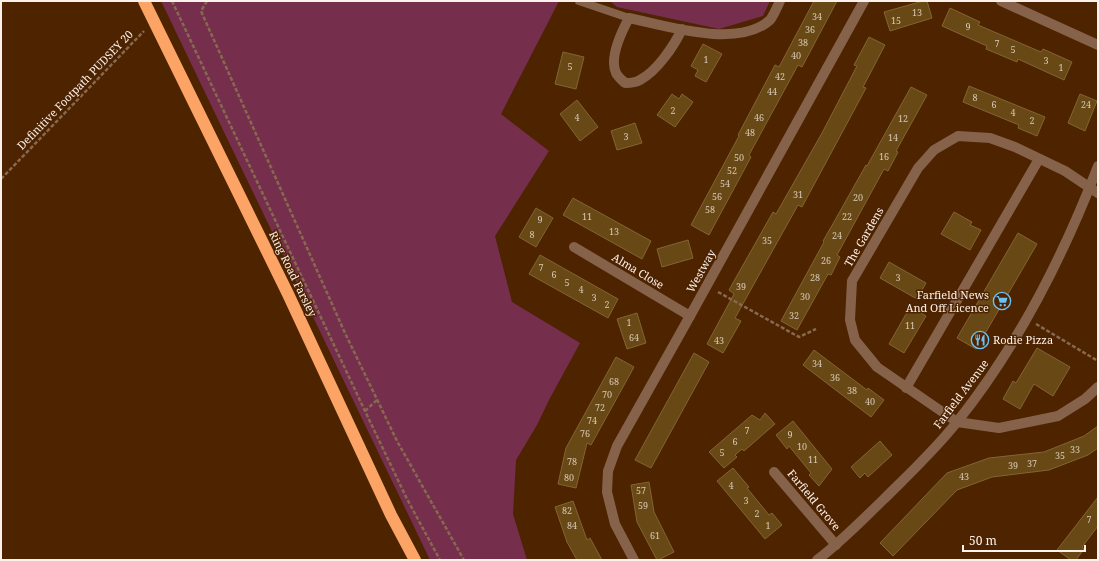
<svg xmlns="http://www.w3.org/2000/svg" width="1099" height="561" font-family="'Noto Serif',serif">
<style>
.green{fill:#752f4d}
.building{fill:#684815;stroke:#856433}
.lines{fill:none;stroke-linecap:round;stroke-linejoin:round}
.path{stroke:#88694f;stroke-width:2.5;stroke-dasharray:4 2;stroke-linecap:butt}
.lane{stroke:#86624a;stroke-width:8}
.street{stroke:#86624a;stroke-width:10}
.highway{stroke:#fba465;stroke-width:12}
.labels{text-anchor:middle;stroke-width:3;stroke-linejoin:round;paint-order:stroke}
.number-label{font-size:9px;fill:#d8c8b6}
.street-label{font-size:11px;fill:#fdf2eb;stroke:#4d2300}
.poi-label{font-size:11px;fill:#fdf2eb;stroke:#4d2300;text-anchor:end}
</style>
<rect width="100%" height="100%" fill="#4d2300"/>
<g class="green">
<path d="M161 1H559L501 114 549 151 495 236 512 302 580 343 549 400 537 425 516 460 513 514 527 560H430Z"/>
<path d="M610 1H770L763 16 719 29 617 7Z"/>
</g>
<g class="building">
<path d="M814 1H837L802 67 798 65 749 155 751 157 709 235 691 225 739 136 738 135 775 65 779 67Z"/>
<path d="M923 1H927L932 18 890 31 884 12Z"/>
<path d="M950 8 980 22 978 25 1041 52 1043 49 1072 62 1064 80 1018 59 1017 62 986 49 987 46 942 26Z"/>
<path d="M869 37 885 45 863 87 866 88 802 207 798 205 735 318 741 321 723 353 707 344 734 294 729 290 773 212 776 214 822 133 857 66 854 65Z"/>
<path d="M703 44 722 54 706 82 695 76 698 70 691 66Z"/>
<path d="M563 52 584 57 576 89 555 84Z"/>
<path d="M969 86 1045 117 1037 136 1018 128 1019 125 963 102Z"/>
<path d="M911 87 927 95 896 151 898 152 888 171 884 169 837 255 840 257 831 275 828 274 797 330 781 321 824 242 823 241 834 222 866 165 867 166Z"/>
<path d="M672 94 679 99 682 94 693 102 675 127 657 115Z"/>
<path d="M1080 94 1097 101 1085 131 1068 123Z"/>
<path d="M577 100 598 127 580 141 560 114Z"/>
<path d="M635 123 642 143 617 150 611 131Z"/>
<path d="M573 198 651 241 642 259 563 215Z"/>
<path d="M536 208 553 218 536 247 519 237Z"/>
<path d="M954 212 972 222 970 225 981 230 970 250 941 234Z"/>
<path d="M1018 233 1037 244 976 349 957 338Z"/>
<path d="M688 240 693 258 662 267 657 249Z"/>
<path d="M540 255 618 299 608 318 529 274Z"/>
<path d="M889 262 926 283 917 299 880 278Z"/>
<path d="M910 307 926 316 904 353 889 344Z"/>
<path d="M637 313 646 343 627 349 617 319Z"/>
<path d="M1037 348 1070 367 1053 396 1034 384 1020 409 1003 399 1013 381 1016 383Z"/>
<path d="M814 350 867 390 868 388 884 400 871 417 803 365Z"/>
<path d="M694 353 709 362 651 468 635 460Z"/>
<path d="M616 357 634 367 591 445 587 443 576 488 558 484 566 448Z"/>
<path d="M765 413 775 424 744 451 742 449 735 455 737 457 724 468 709 452 752 415 760 420Z"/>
<path d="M793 421 832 469 819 486 809 475 811 473 789 446 787 449 776 435Z"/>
<path d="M1098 426V448L1088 455 1049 470 992 477 957 490 893 556 880 543 947 473 989 458 1044 452 1084 436Z"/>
<path d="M880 441 892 455 868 477 865 473 860 478 851 467Z"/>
<path d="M733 468 749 487 747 488 769 515 772 513 782 525 765 539 717 481Z"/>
<path d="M649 482 654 512 674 552 658 560H657L637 522 631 485Z"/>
<path d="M1098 497V526L1082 547 1084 549 1076 560H1071L1057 550Z"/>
<path d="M573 501 587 540 590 538 602 560H577L567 542 555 507Z"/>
</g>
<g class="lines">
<g class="path">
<path d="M172 1 365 411 407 499 440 560"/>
<path d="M207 1 201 11 345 333 397 441 464 560"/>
<path d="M1 179 144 31"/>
<path d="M718 292 799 337 816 329"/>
<path d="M1036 324 1098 361"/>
<path d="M365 411 377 400"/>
</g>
<path class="lane" d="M579 1 629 18"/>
<g class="street">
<path d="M1001 1 1098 45"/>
<path d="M682 29C674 46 657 71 640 80 635 83 630 83 625 83 622 80 618 77 616 73 609 58 622 31 629 18 667 26 738 49 770 20 774 15 777 7 780 1"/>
<path d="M1098 193 1065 171 1015 147 990 138 958 136 934 150 918 168 852 281 850 320 855 340 877 367 957 422 999 428 1058 416 1085 399 1098 387"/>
<path d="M574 247 690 316"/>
<path d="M906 388 1039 159"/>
<path d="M774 472 836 545"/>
<path d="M634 560 615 524 607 492 608 471 617 446 690 316 864 1"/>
<path d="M817 560C841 542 862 520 884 499 909 474 935 450 957 422 1018 346 1063 257 1098 166"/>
</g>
<path class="highway" d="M144 1 288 294 391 515 415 560"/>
</g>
<defs>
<symbol id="supermarket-ring" viewBox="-11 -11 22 22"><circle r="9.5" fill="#4d2300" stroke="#6dc2f3" stroke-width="1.5"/><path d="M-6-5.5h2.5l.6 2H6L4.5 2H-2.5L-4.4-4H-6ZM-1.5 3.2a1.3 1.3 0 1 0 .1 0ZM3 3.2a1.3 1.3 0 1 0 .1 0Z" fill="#6dc2f3"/></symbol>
<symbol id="restaurant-ring" viewBox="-11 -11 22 22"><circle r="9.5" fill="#4d2300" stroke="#6dc2f3" stroke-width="1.5"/><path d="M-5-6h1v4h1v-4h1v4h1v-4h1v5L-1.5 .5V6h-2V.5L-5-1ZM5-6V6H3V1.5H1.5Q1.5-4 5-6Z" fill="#6dc2f3"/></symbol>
</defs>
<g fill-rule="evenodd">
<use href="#supermarket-ring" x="992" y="291" width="20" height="20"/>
<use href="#restaurant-ring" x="970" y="330" width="20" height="20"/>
</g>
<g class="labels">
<g class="number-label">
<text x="917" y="16">13</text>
<text x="817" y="20">34</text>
<text x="896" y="24">15</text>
<text x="968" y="30">9</text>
<text x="810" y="33">36</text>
<text x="803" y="46">38</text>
<text x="997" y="47">7</text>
<text x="1013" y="53">5</text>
<text x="796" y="59">40</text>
<text x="706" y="63">1</text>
<text x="1046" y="64">3</text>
<text x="570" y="70">5</text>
<text x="1061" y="71">1</text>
<text x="780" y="80">42</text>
<text x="772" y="95">44</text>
<text x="975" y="101">8</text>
<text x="994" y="108">6</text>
<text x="1086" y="108">24</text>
<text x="673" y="114">2</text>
<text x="1013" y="116">4</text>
<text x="577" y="121">4</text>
<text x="759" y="121">46</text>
<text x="903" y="122">12</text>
<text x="1032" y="124">2</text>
<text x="750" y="136">48</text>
<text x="626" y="140">3</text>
<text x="893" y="141">14</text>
<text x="884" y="160">16</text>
<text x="739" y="161">50</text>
<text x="732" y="174">52</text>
<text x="725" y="187">54</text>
<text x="798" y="198">31</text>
<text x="717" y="200">56</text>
<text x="858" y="201">20</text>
<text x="710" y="213">58</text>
<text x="587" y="220">11</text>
<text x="847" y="220">22</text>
<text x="540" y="223">9</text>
<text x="614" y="235">13</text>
<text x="532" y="238">8</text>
<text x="837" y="239">24</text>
<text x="767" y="244">35</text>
<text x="826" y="264">26</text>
<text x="541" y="271">7</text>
<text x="554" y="278">6</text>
<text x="815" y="281">28</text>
<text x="898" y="281">3</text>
<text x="567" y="286">5</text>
<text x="741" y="290">39</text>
<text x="581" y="293">4</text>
<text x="805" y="300">30</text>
<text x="594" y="301">3</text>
<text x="607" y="308">2</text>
<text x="794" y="319">32</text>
<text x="629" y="326">1</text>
<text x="910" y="329">11</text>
<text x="634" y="341">64</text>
<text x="719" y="344">43</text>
<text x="817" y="367">34</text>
<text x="835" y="381">36</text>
<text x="614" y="385">68</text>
<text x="852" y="394">38</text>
<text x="607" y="398">70</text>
<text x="870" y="405">40</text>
<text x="600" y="411">72</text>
<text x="592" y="424">74</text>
<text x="747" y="434">7</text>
<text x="585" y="437">76</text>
<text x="790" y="438">9</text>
<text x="735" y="445">6</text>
<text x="802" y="450">10</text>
<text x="1075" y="453">33</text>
<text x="722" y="456">5</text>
<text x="1060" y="459">35</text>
<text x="813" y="463">11</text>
<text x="572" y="465">78</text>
<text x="1032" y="467">37</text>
<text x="1013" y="469">39</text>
<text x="964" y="480">43</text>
<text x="569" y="481">80</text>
<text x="731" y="489">4</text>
<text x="641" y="494">57</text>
<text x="746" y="504">3</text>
<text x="643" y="509">59</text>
<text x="567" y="514">82</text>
<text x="757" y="517">2</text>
<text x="1089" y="523">7</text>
<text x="572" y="529">84</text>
<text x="768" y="529">1</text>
<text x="655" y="539">61</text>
</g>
<g class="street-label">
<text transform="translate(75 90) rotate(-46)" y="4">Definitive Footpath PUDSEY 20</text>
<text transform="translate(864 237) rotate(-60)" y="4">The Gardens</text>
<text transform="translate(638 271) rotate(31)" y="4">Alma Close</text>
<text transform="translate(701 271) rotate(-61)" y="4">Westway</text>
<text transform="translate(293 274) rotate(64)" y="4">Ring Road Farsley</text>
<text transform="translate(961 394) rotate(-53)" y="4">Farfield Avenue</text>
<text transform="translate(814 500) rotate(50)" y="4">Farfield Grove</text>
</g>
<g class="poi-label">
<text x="989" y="299">Farfield News<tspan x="989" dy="13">And Off Licence</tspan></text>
<text x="993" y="344" text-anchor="start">Rodie Pizza</text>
</g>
</g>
<rect width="1099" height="561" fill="none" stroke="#fdf2eb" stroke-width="4"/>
<path d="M963 545v6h122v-6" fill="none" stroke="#fdf2eb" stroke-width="2"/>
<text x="969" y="545" font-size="12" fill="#fdf2eb" stroke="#4d2300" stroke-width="3" paint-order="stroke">50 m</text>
</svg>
